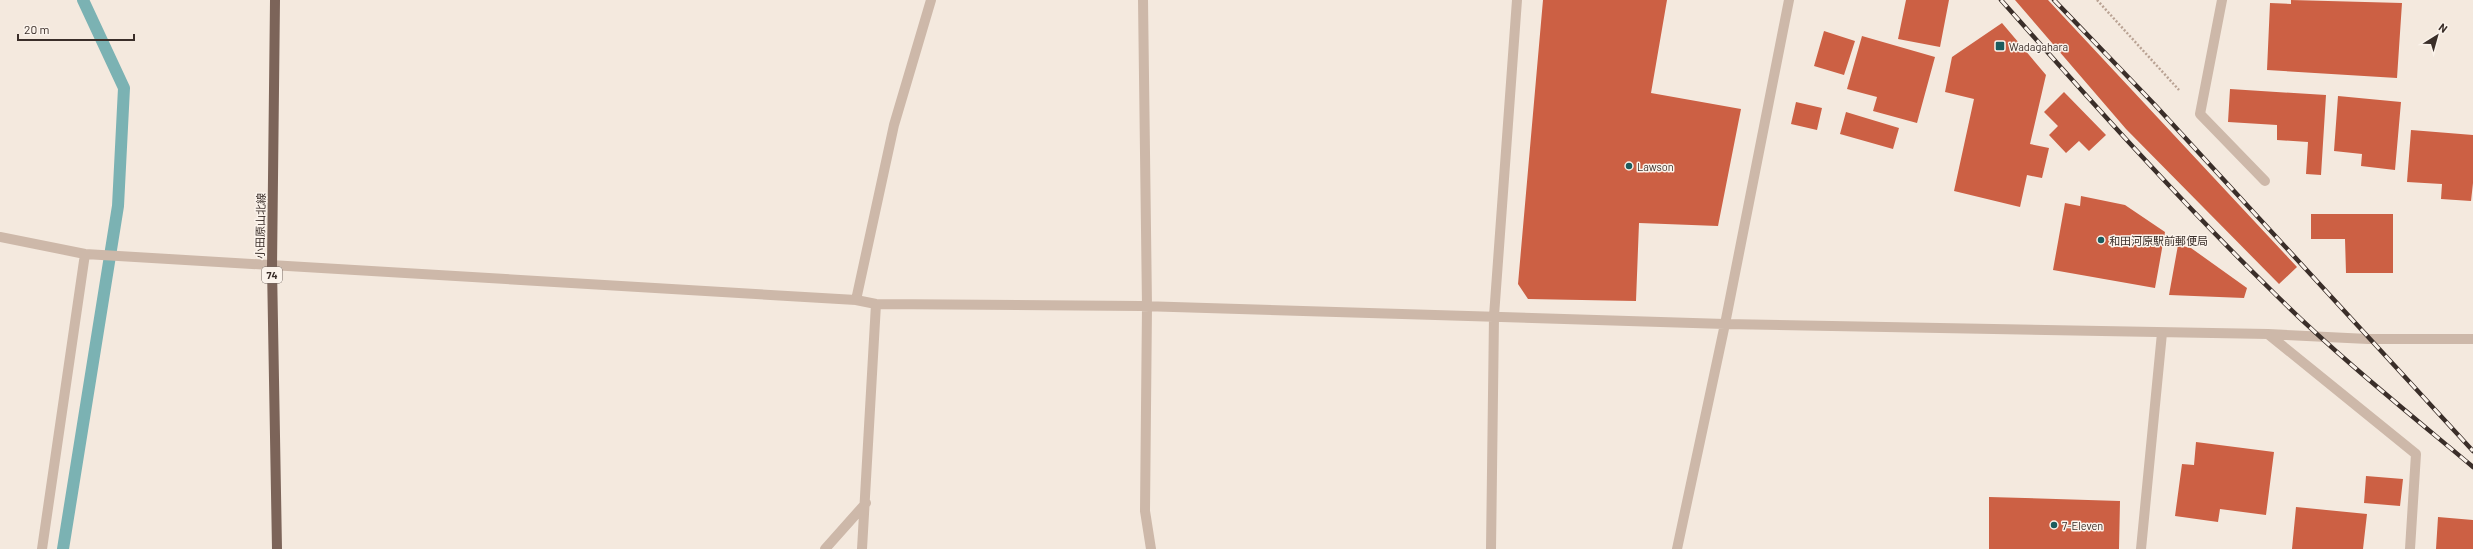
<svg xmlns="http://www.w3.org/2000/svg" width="2473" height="549" font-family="Barlow,'Noto Sans JP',sans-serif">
  <rect width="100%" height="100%" fill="#f4e9de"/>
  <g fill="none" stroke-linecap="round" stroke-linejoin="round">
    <path stroke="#7bb2b3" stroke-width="12" d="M63,549L118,206L124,88L83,0"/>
  </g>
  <path fill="#cc6044" d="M1543,0H1667L1651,93L1741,109L1718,226L1639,223L1636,301L1528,299L1518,284Z
    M1906,0H1949L1940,47L1898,39Z
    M2015,0H2048L2297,267L2279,284L2126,129Z
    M2291,0L2402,3L2397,78L2267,70L2270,3L2291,4Z
    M2002,23L2046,75L2030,144L2049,148L2042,178L2027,175L2020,207L1954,191L1974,99L1945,92L1952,57Z
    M1824,31L1855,41L1844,75L1814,66Z
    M1862,36L1935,57L1917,123L1873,111L1877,97L1847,89Z
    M2230,89L2326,95L2321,175L2306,174L2308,142L2277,140V125L2228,122Z
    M2064,92L2106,135L2089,151L2079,141L2066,153L2049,135L2058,126L2044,112Z
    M2338,96L2401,102L2395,170L2361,166L2362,154L2334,151Z
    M1796,102L1822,108L1817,130L1791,124Z
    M1846,112L1899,128L1893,149L1840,134Z
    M2411,130L2473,135V183L2471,201L2441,199L2442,184L2407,182Z
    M2081,196L2125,205L2165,232L2155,288L2053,270L2065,203L2080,206Z
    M2311,214H2393V273H2346L2345,239H2311Z
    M2178,245L2191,248L2247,288L2244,298L2169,295Z
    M2196,442L2274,452L2266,515L2220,509L2218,522L2175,516L2182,464L2194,465Z
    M2366,476L2403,479L2400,506L2364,503Z
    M1989,497L2120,501L2119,549H1989Z
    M2296,507L2367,514L2363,549H2292Z
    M2438,517L2473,520V549H2436Z"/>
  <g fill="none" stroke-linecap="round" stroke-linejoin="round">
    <path stroke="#b9a293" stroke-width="2.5" stroke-dasharray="2 2" stroke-linecap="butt" d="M2097,0L2179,90"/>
    <path stroke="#cdb8a9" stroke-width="10" d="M1143,0L1147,306L1145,511L1151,549
      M2222,0L2200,114L2265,181
      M0,237L85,254L856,300L876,304L1141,306L1725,324L2268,334L2368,339H2473
      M856,300L894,125L931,0
      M2268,334L2416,454L2410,549
      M42,549L85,254
      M825,549L866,503
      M862,549L876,304
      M1491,549L1494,316L1517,0
      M1677,549L1725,324L1789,0
      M2141,549L2162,333"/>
    <path stroke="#7c6459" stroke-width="10" d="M275,0L272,267L277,549"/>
    <g stroke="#3a2e29" stroke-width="4.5">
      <path id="rail" d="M2001,0C2089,99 2177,198 2272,291C2335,354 2405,410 2473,467
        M2054,0L2155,105L2473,451"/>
    </g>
    <use href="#rail" stroke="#fbf3eb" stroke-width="3" stroke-dasharray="9" stroke-linecap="butt"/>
  </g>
  <g fill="#1c5c5e" stroke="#fbf3eb" stroke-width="1.5">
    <rect x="1995" y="41" width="10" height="10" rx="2"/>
    <circle cx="1629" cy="166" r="4"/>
    <circle cx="2101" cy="240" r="4"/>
    <circle cx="2054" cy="525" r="4"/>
  </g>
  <g text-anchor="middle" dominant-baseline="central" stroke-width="3" stroke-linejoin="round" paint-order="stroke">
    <rect fill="#fbf3eb" stroke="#746963" stroke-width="1" x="262" y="267" width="20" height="16" rx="3"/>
    <g font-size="10" font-weight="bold" fill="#3a2e29">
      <text x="272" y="275">74</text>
    </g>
    <g font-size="11" fill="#3a2e29" stroke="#fbf3eb" text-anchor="start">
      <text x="2009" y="46">Wadagahara</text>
      <text x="1637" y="166">Lawson</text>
      <text x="2109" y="240">和田河原駅前郵便局</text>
      <text x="2062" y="525">7-Eleven</text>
    </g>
    <g font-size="11" fill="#3a2e29" stroke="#fbf3eb">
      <text transform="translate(260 226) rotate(-89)">小田原山北線</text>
    </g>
  </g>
  <g transform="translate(2437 36) rotate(37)" stroke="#fbf3eb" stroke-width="3" paint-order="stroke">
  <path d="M0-3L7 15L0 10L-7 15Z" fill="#3a2e29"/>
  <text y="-6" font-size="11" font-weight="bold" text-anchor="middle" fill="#3a2e29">N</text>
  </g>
  <path d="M18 34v6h116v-6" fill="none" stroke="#3a2e29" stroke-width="2"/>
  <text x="24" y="34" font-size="12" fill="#3a2e29" stroke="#fbf3eb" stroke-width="3" paint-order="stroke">20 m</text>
</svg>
